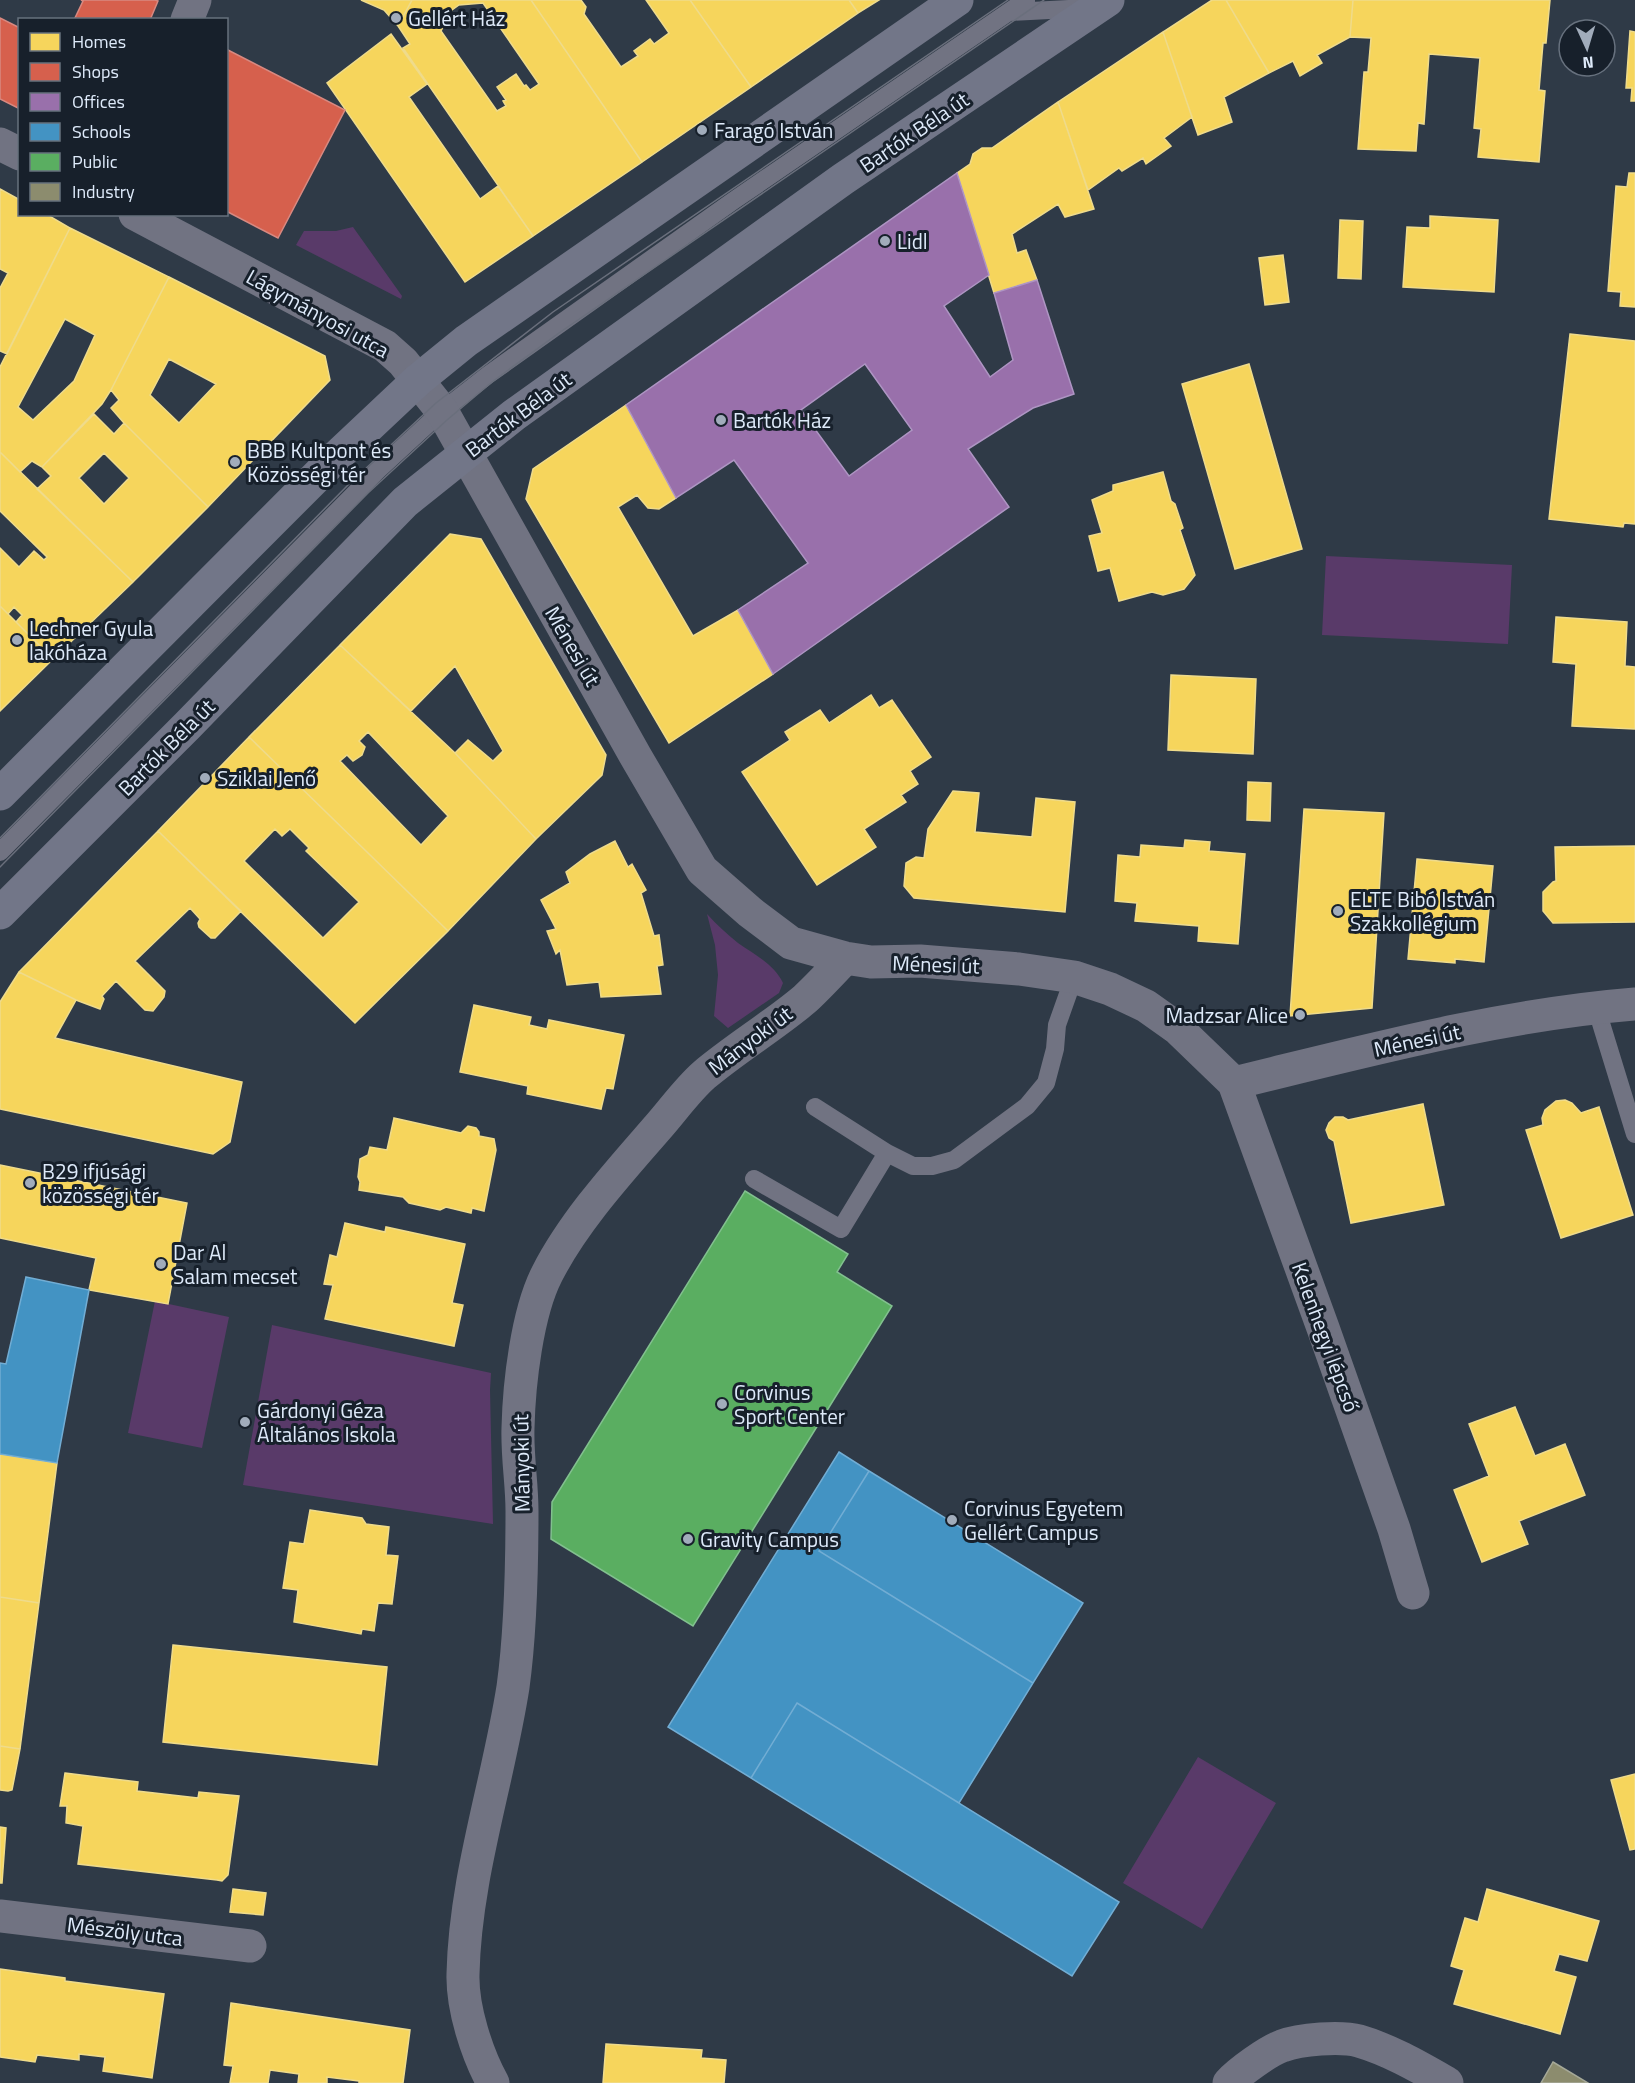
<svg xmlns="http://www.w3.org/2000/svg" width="1635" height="2083" font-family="'Titillium Web',sans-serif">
  <rect width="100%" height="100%" fill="#2f3a47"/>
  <path fill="#593a69" d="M353,227L402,296L401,299L296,245L304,231H336Z
    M1326,556L1512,565L1508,644L1322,635Z
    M707,914C717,925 727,934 738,943C755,955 774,964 783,983L779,993L728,1028L714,1016L718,975L715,945Z
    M155,1301L229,1317L202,1448L128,1433Z
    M272,1325L491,1373L490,1390L493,1524L243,1485Z
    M1198,1757L1276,1803L1202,1929L1123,1883Z"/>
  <path fill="#f6d55c" stroke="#efdb8b" stroke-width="1.5" fill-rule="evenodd" d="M361,0H412L398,26L384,10Z
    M412,0H531L642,162L533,236L403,48L410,44L398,26ZM483,3L539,84L530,90L526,85L524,86L516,74L497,87L506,100L503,101L506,106L497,111L441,31L452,10L459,5Z
    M531,0H581L586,7L584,14L621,67L638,56L634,51L650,39L654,44L669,33L646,0H690L751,87L642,162Z
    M690,0H849L858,13L751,87Z
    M849,0H879L858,13Z
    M1212,0H1226L1269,73L1224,97L1232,122L1198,135L1163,32Z
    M1226,0H1353L1350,37L1317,55L1322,63L1300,76L1293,61L1269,73Z
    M1353,0H1550L1546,43H1543L1539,90L1545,91L1539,162L1478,157L1481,129L1474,128L1480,58L1429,54L1424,124L1418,123L1416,151L1358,149L1364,72H1368L1371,38L1350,37Z
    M1630,31L1635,32V101H1631L1632,88H1626Z
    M1163,32L1192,117L1164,138L1171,146L1146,164L1143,158L1122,171L1119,168L1088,190L1058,102Z
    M391,34L427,84L409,97L480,199L498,186L533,236L465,282L327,83Z
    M1058,102L1094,209L1065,217L1058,204L1012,234L1017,253L1026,250L1037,280L994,293L957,173L970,164L973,154L982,148H992Z
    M1629,173H1635V307L1620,306L1621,292L1608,291L1616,186L1627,187Z
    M0,189L20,200V214H46L70,228L7,354L0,351V288L8,273L0,269Z
    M1430,216L1498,220L1494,292L1403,287L1407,227L1430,228Z
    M1340,220L1363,221L1361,279L1338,278Z
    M70,228L169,277L111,390L102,404L42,467L32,461L20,472L0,452V367ZM65,319L95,335L74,381L33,420L18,407Z
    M1283,255L1289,302L1265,305L1259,258Z
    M169,277L325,356L330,380L208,507L124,423L111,408L119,400L111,390ZM169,359L216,384L179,423L150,395Z
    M1570,334L1635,341V524L1624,523L1623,527L1549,519Z
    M1249,364L1302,549L1235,569L1182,384Z
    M626,405L676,498L659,509L648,508L637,495L618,507L693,636L738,610L773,674L669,743L526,499L533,469Z
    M94,414L114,434L124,423L208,507L133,582L37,489L51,476L42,467ZM104,453L129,478L104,504L79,478Z
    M0,452L133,582L53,659L16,622L22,615L14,607L8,614L0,606V548L19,567L34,551L44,560L47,557L0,511Z
    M1163,472L1171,501L1175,504L1183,528L1180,530L1195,575L1184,589L1163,595L1152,592L1119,601L1110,568L1098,571L1089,536L1102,533L1092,500L1113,491V485Z
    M450,534L481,539L606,755L602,775L536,839L455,753L468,740L493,761L503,751L455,666L411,711L340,645Z
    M0,606L53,659L0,711Z
    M1556,617L1627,622L1625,666L1635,667V729L1572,726L1576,664L1553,662Z
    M340,645L455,753L536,839L448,931L249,737ZM368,732L448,816L421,845L340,761L347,755L353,761L362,755L365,747L359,741Z
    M1171,675L1256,679L1253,754L1168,750Z
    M871,695L879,708L892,700L931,757L910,771L918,784L901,795L906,802L864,829L876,847L817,885L742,772L790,740L785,732L820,710L829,723Z
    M249,737L448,931L355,1023L158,831ZM275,829L282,836L290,829L309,848L306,851L359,902L323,938L244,861Z
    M1248,782L1271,783L1270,821L1247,820Z
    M953,791L979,793L975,832L1032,837L1036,798L1075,802L1065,912L914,898L904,886L906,863L916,857L924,858L928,829Z
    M1304,809L1384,813L1372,1008L1290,1016Z
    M158,831L241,911L215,938H211L199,927L198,923L200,919L190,908L135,961L165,991L164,997L153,1011L145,1010L116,981L102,996L104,999L100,1009L76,1000L19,972Z
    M1185,840L1210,842L1209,851L1245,854L1238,944L1198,941L1199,926L1135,921L1137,903L1115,901L1118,855L1140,857L1141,845L1184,848Z
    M615,841L628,867L632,864L646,890L641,893L654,936L659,935L663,965L657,966L661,994L601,997L599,982L567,985L560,950L556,954L547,931L556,929L541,900L570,883L566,872L590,854Z
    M1635,846V922L1553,923L1543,911V892L1553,882L1556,881L1555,847Z
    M1417,859L1493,866L1484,962L1455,959V963L1408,959Z
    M19,972L76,1000L55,1038L242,1082L230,1142L213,1154L0,1109V1002Z
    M474,1005L531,1017L529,1025L547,1029L549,1020L624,1035L613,1089L606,1088L601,1109L527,1094L528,1086L460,1072Z
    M1565,1100L1572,1103L1581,1113L1599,1107L1633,1215L1561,1238L1526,1130L1543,1125L1542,1118L1545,1110L1556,1101Z
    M1423,1104L1444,1205L1351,1223L1334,1141L1329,1138L1326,1130L1329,1123L1335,1117H1343L1348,1120Z
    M394,1118L461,1133L468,1126L476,1128L479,1132V1136L494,1139L496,1150L484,1211L472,1208L471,1213L446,1207L440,1210L409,1203L403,1197L359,1190L360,1182L358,1177L360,1159L368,1155L370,1147L387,1150Z
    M0,1165L187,1203L168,1304L89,1290L96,1258L0,1238Z
    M345,1223L385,1232L386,1227L465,1244L452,1303L463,1305L454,1346L325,1319L333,1285L324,1284L330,1255L337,1257Z
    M1515,1407L1535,1456L1565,1444L1585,1495L1519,1521L1528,1544L1482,1562L1454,1490L1489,1476L1469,1424Z
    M0,1454L57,1463L39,1603L0,1597Z
    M310,1510L362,1518L366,1524L389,1527L386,1555L398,1556L392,1604L378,1603L374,1631L362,1629L361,1634L294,1622L298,1590L283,1588L290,1542L304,1544Z
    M0,1597L39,1603L20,1749L0,1746Z
    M173,1645L387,1667L377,1765L163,1742Z
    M0,1746L20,1749L12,1790L8,1791L0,1790Z
    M65,1773L138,1782L137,1791L198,1798L199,1792L239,1796L228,1875L222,1881L217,1880L78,1864L83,1826L66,1823L67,1806H60Z
    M1635,1774V1849L1630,1850L1611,1780Z
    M0,1827L6,1828L2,1883H0Z
    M233,1889L266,1893L263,1915L230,1912Z
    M1487,1889L1599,1921L1587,1961L1559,1954L1554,1971L1576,1977L1560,2034L1454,2004L1464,1970L1451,1966L1465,1918L1478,1922Z
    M0,1969L65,1978V1981L164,1994L152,2078L103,2071L105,2057L79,2054V2060L37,2055L35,2062L0,2057Z
    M231,2003L410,2030L403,2083H359V2081L327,2077V2083H298L299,2074L270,2070L268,2083H230L233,2066L224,2065Z
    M606,2044L702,2050L701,2058L726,2060L724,2083H603Z"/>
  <path fill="#d6604d" stroke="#d88981" stroke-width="1.5" d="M81,0H155L158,1L150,20H74L83,1Z
    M0,18L20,28V109L0,99Z
    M226,49L345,110L278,238L226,211Z"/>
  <path fill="#9970ab" stroke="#ae95c3" stroke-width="1.5" fill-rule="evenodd" d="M957,173L989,275L944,306L990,377L1013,360L994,293L1037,280L1074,394L1033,408L968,449L1009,507L773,674L738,610L808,563L734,460L676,498L626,405ZM865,364L912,430L849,476L801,410Z"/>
  <path fill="#4393c3" stroke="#72add4" stroke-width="1.5" d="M26,1277L89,1290L57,1463L0,1454V1363L6,1364Z
    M839,1452L869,1471L819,1551L1033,1683L959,1803L797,1703L751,1778L668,1727Z
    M869,1471L1083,1603L1033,1683L819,1551Z
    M797,1703L1119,1902L1072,1976L751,1778Z"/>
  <path fill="#5aae61" stroke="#82c08f" stroke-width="1.5" d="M745,1191L848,1254L837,1272L892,1306L693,1626L551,1539L552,1502Z"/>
  <path fill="#8c8c6e" stroke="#a5a898" stroke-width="1.5" d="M1553,2062L1588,2083H1541Z"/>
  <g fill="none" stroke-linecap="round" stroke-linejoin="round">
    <path stroke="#717382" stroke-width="18" d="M1010,12L1088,8
      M0,852L377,471L442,411L488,375L733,201L1026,0
      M1596,1007L1635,1134
      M815,1107L887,1153L913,1166H932L954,1160L1027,1106L1046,1083L1055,1049L1057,1025L1074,977
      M754,1179L841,1229L887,1153"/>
    <path stroke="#717382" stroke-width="33" d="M187,20L195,0
      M0,144L20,154
      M135,214L385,346L403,362L442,411L636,757L702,870L750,912L791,943L845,958L871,962L920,961L1019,969L1074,977L1110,989L1146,1006L1177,1028L1234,1083L1323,1328L1394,1529L1413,1593
      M1234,1083C1366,1051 1499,1015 1635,1004
      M0,1916L250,1946
      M493,2083C477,2054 462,2008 463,1974C465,1877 498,1783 513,1687C521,1629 522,1569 522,1511C522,1483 517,1456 518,1428C519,1384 527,1313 547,1274C574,1221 619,1172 658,1127C673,1110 687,1090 704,1075C736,1048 773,1026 805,999C819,986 832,972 845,958
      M1229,2083C1239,2072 1268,2051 1282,2046C1300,2039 1341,2036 1359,2041C1390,2050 1419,2067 1447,2083"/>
    <path stroke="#727688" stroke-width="33" d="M0,794L333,460L418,380L466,341L957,0
      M0,913L187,726L405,502L514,415L843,179L1108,0"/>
    <path stroke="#6a6f7c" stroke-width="1.5" d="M0,838L348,485L436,403L553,312L1008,0
      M0,867L368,493L447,420L492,382L559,333L1044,0"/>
  </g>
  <g fill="#a1acbb" stroke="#17202b" stroke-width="2">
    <circle cx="396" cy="18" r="6"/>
    <circle cx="702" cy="130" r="6"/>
    <circle cx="885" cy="241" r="6"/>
    <circle cx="721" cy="420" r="6"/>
    <circle cx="235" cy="462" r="6"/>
    <circle cx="17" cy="640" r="6"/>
    <circle cx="205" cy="778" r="6"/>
    <circle cx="1338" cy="911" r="6"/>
    <circle cx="1300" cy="1015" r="6"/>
    <circle cx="30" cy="1183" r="6"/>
    <circle cx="161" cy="1264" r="6"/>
    <circle cx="722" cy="1404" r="6"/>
    <circle cx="245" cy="1422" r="6"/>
    <circle cx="952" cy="1520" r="6"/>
    <circle cx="688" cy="1539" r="6"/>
  </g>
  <g text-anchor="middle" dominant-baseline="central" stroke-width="6" stroke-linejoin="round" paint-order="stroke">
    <g font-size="21" fill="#deeafa" stroke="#17202b" text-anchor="start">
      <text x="408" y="18">Gellért Ház</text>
      <text x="714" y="130">Faragó István</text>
      <text x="897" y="241">Lidl</text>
      <text x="733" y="420">Bartók Ház</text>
      <text x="247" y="450">BBB Kultpont és<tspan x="247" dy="24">Közösségi tér</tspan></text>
      <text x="29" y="628">Lechner Gyula<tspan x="29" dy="24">lakóháza</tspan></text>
      <text x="217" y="778">Sziklai Jenő</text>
      <text x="1350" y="899">ELTE Bibó István<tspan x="1350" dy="24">Szakkollégium</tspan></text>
      <text x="1288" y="1015" text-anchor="end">Madzsar Alice</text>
      <text x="42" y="1171">B29 ifjúsági<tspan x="42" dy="24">közösségi tér</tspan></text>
      <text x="173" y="1252">Dar Al<tspan x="173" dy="24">Salam mecset</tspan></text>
      <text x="734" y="1392">Corvinus<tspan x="734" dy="24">Sport Center</tspan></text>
      <text x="257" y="1410">Gárdonyi Géza<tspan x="257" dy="24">Általános Iskola</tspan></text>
      <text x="964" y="1508">Corvinus Egyetem<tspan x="964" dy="24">Gellért Campus</tspan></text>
      <text x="700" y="1539">Gravity Campus</text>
    </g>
    <g font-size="21" fill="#deeafa" stroke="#17202b">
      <text transform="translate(914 132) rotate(-34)">Bartók Béla út</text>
      <text transform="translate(318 313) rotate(29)">Lágymányosi utca</text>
      <text transform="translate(518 414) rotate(-37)">Bartók Béla út</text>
      <text transform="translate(573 646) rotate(60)">Ménesi út</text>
      <text transform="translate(166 747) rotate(-45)">Bartók Béla út</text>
      <text transform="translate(936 964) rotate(2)">Ménesi út</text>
      <text transform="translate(750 1040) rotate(-37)">Mányoki út</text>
      <text transform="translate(1417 1040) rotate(-12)">Ménesi út</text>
      <text transform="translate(1326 1337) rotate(70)">Kelenhegyi lépcső</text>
      <text transform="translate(521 1463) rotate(-91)">Mányoki út</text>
      <text transform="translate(125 1931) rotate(7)">Mészöly utca</text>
    </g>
  </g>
  <rect x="18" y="18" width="210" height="198" fill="#17202b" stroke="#67717e" stroke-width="1.5"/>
  <rect x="30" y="33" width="30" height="18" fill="#f6d55c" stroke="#67717e" stroke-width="1.5"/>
  <text x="72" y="48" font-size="18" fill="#deeafa">Homes</text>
  <rect x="30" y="63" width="30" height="18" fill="#d6604d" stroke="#67717e" stroke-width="1.5"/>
  <text x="72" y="78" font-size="18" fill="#deeafa">Shops</text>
  <rect x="30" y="93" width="30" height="18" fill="#9970ab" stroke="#67717e" stroke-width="1.5"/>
  <text x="72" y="108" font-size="18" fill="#deeafa">Offices</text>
  <rect x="30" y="123" width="30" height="18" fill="#4393c3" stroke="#67717e" stroke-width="1.5"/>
  <text x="72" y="138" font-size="18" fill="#deeafa">Schools</text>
  <rect x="30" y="153" width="30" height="18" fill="#5aae61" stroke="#67717e" stroke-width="1.5"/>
  <text x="72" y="168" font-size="18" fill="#deeafa">Public</text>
  <rect x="30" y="183" width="30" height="18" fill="#8c8c6e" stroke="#67717e" stroke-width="1.5"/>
  <text x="72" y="198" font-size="18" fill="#deeafa">Industry</text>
  <g transform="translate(1587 48) rotate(176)"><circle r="28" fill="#17202b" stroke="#67717e" stroke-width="1.5"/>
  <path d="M0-4.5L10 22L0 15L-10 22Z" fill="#a1acbb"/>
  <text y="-9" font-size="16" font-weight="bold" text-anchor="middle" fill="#deeafa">N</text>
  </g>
</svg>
